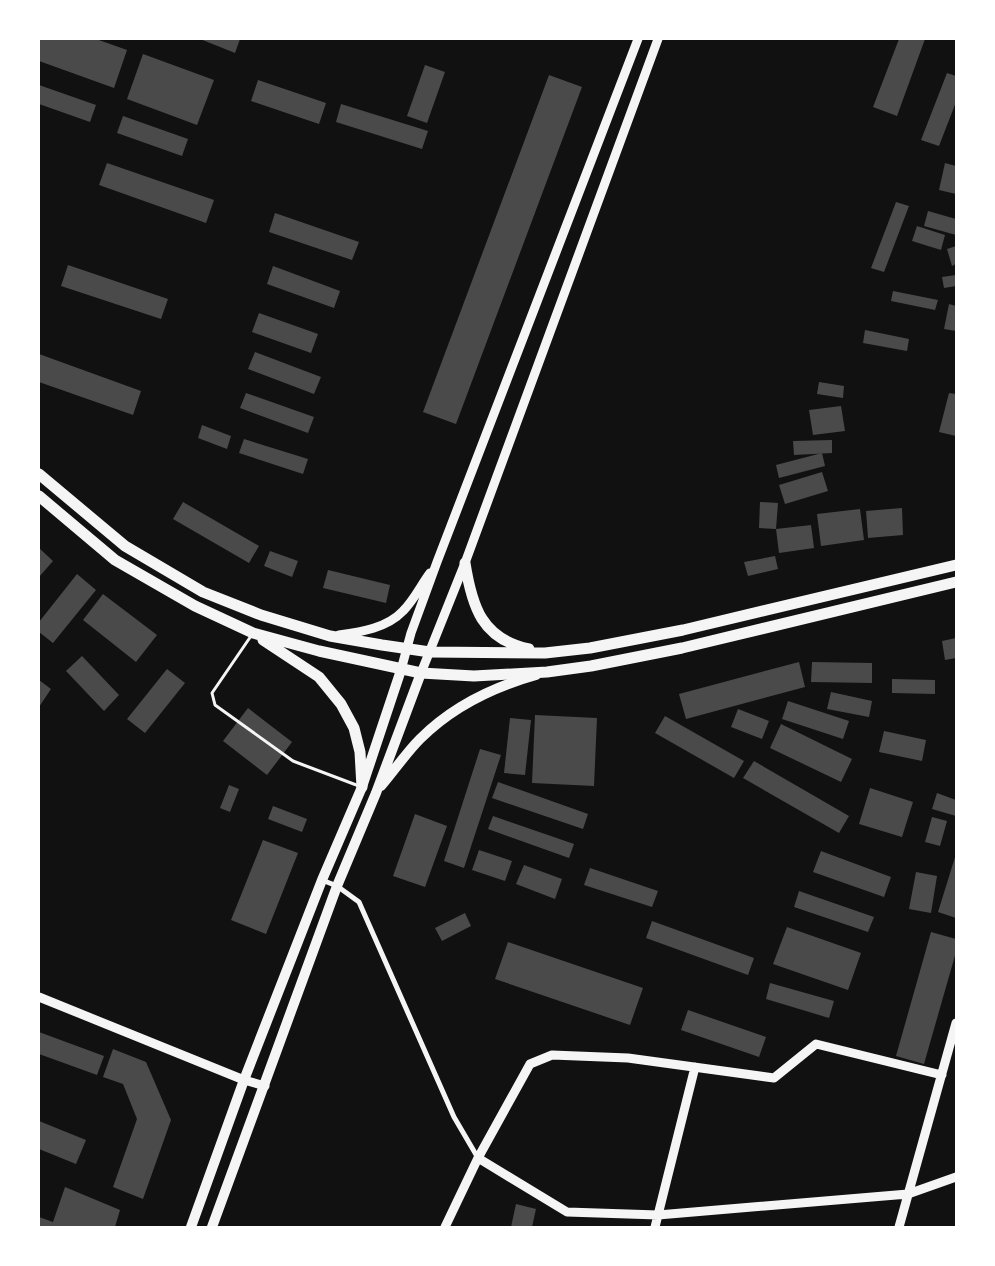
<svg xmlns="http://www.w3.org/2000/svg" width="995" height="1266" font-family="'Sofia Sans Condensed',sans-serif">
  <rect width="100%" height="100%" fill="#111"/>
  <path fill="#4a4a4a" d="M39,39H96L127,50L114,88L39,61Z
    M200,39H240L235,53Z
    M899,39H925L897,116L873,107Z
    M143,54L214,80L197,125L127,99Z
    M425,65L445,72L427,123L407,116Z
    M947,73L956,76V102L939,146L921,140Z
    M549,75L582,87L456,424L423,412Z
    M258,80L326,103L319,124L251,101Z
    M39,85L96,105L90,122L39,104Z
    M341,104L428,131L422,149L336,122Z
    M123,116L188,139L182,156L117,133Z
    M107,163L214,200L206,223L99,185Z
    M945,163L956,166V194L939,190Z
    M896,202L909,206L884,272L871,268Z
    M928,211L956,219V235L924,226Z
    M275,213L359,242L352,260L269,232Z
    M917,226L945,235L941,250L912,241Z
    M956,246V264L952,266L947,249Z
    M68,265L168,299L161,319L61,286Z
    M273,266L340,291L334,308L267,284Z
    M956,275V286L944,288L942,277Z
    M893,291L938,300L935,310L891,301Z
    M949,304L956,306V331L944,329Z
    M259,313L318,334L311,353L252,332Z
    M865,330L909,339L907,351L863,343Z
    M255,352L321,377L314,394L248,369Z
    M39,354L141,391L133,415L39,382Z
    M819,382L844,386L843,398L817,394Z
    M246,393L314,417L308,433L240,408Z
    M949,393L956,394V436L939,432Z
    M841,406L845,431L813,435L809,410Z
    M202,425L231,436L227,449L198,438Z
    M244,439L308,459L303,474L239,453Z
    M832,440V453L794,455L793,441Z
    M822,453L825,466L779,478L776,465Z
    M822,472L828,491L785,504L779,485Z
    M183,502L259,546L249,563L173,519Z
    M760,502L778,503L776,529L759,528Z
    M902,508L903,535L868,538L866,511Z
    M860,509L864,540L821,546L817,514Z
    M811,525L814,548L779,553L776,529Z
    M39,548L53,561L39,577Z
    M270,551L298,561L292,577L264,566Z
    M775,556L778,569L748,576L744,562Z
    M328,570L390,585L386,603L323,588Z
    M77,574L96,590L53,643L39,632V622Z
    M103,594L157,635L136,662L83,620Z
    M956,638V658L945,660L942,641Z
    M82,656L119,695L104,711L66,671Z
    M799,662L805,687L686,719L679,694Z
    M812,662L872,663V683L811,682Z
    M167,669L185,683L145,733L127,719Z
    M892,679L935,680V694L892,693Z
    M39,680L51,689L39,707Z
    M831,692L872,701L869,717L827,709Z
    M788,701L849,721L843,739L782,719Z
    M248,708L292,742L267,775L223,741Z
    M738,709L769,721L762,739L731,727Z
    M535,715L597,718L594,786L532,783Z
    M665,716L744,761L734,778L655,733Z
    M510,718L531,720L525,775L504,773Z
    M781,724L852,759L841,782L770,748Z
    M884,731L926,740L922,761L879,752Z
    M480,749L501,755L464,868L444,861Z
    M754,761L849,816L839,833L743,778Z
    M498,782L588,814L583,829L492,798Z
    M229,785L239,789L230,812L220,808Z
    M870,788L913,802L902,837L859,824Z
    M937,793L956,800V816L932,809Z
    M273,806L307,819L302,832L268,819Z
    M415,814L447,826L425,887L393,876Z
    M493,816L574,844L569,858L488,829Z
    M932,817L947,821L940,846L925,842Z
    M263,840L298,853L266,934L231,920Z
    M479,850L512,861L505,881L472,870Z
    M821,851L891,877L884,897L813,872Z
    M956,854V918L938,912Z
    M524,865L562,879L555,899L516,884Z
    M590,868L658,891L652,907L584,885Z
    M916,872L937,876L931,913L909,909Z
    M799,891L874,917L868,932L794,907Z
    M465,913L471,926L442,941L435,928Z
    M652,921L754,958L748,975L646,938Z
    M787,927L861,953L848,990L773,964Z
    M931,932L956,939V952L924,1064L896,1056Z
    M508,942L643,988L630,1025L495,979Z
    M770,983L834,1001L829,1018L766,999Z
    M688,1010L766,1037L759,1057L681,1030Z
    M39,1032L104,1056L97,1075L39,1054Z
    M113,1049L146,1062L171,1120L143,1199L113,1187L137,1119L123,1084L103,1077Z
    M39,1121L86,1140L76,1164L39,1149Z
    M65,1187L120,1210L115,1227H39V1217L53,1222Z
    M516,1204L536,1209L532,1227H511Z"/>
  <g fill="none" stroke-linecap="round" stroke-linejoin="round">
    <path stroke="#f5f5f5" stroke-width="3" d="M251,636L212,693L215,705L293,761L359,786"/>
    <path stroke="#f5f5f5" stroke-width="5" d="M322,880L337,886L359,902L454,1117L478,1158"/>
    <path stroke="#f5f5f5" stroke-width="9" d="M339,635C361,632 387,628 403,611C414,600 421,585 430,573
      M401,670L411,633L437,562L638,39
      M421,673L465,563L658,39
      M39,997L244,1080L265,1086
      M478,1158L567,1212L658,1215L908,1194L956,1177
      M445,1227L478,1158L530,1064L552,1055L628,1058L774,1078L816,1044L942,1075
      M655,1227L695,1067
      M899,1227L956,1023"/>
    <path stroke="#f5f5f5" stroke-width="10" d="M381,786C394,771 406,753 420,739C452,707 493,687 536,675
      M191,1227L244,1080L322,880L362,787L401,670
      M212,1227L337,886L376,793L421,673"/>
    <path stroke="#f5f5f5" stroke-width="11" d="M39,474L125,546L203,592L261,615L330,636L382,645L430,652L545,653L590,648L683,630L956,565
      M39,496L115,560L195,606L253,633L319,651L421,673L474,676L547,672L591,666L682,648L956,582
      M465,563C472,607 482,639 529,649
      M263,640L319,677L341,704L354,728L360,752L362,787"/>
  </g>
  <rect width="995" height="1266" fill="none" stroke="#ffffff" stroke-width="80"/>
</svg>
